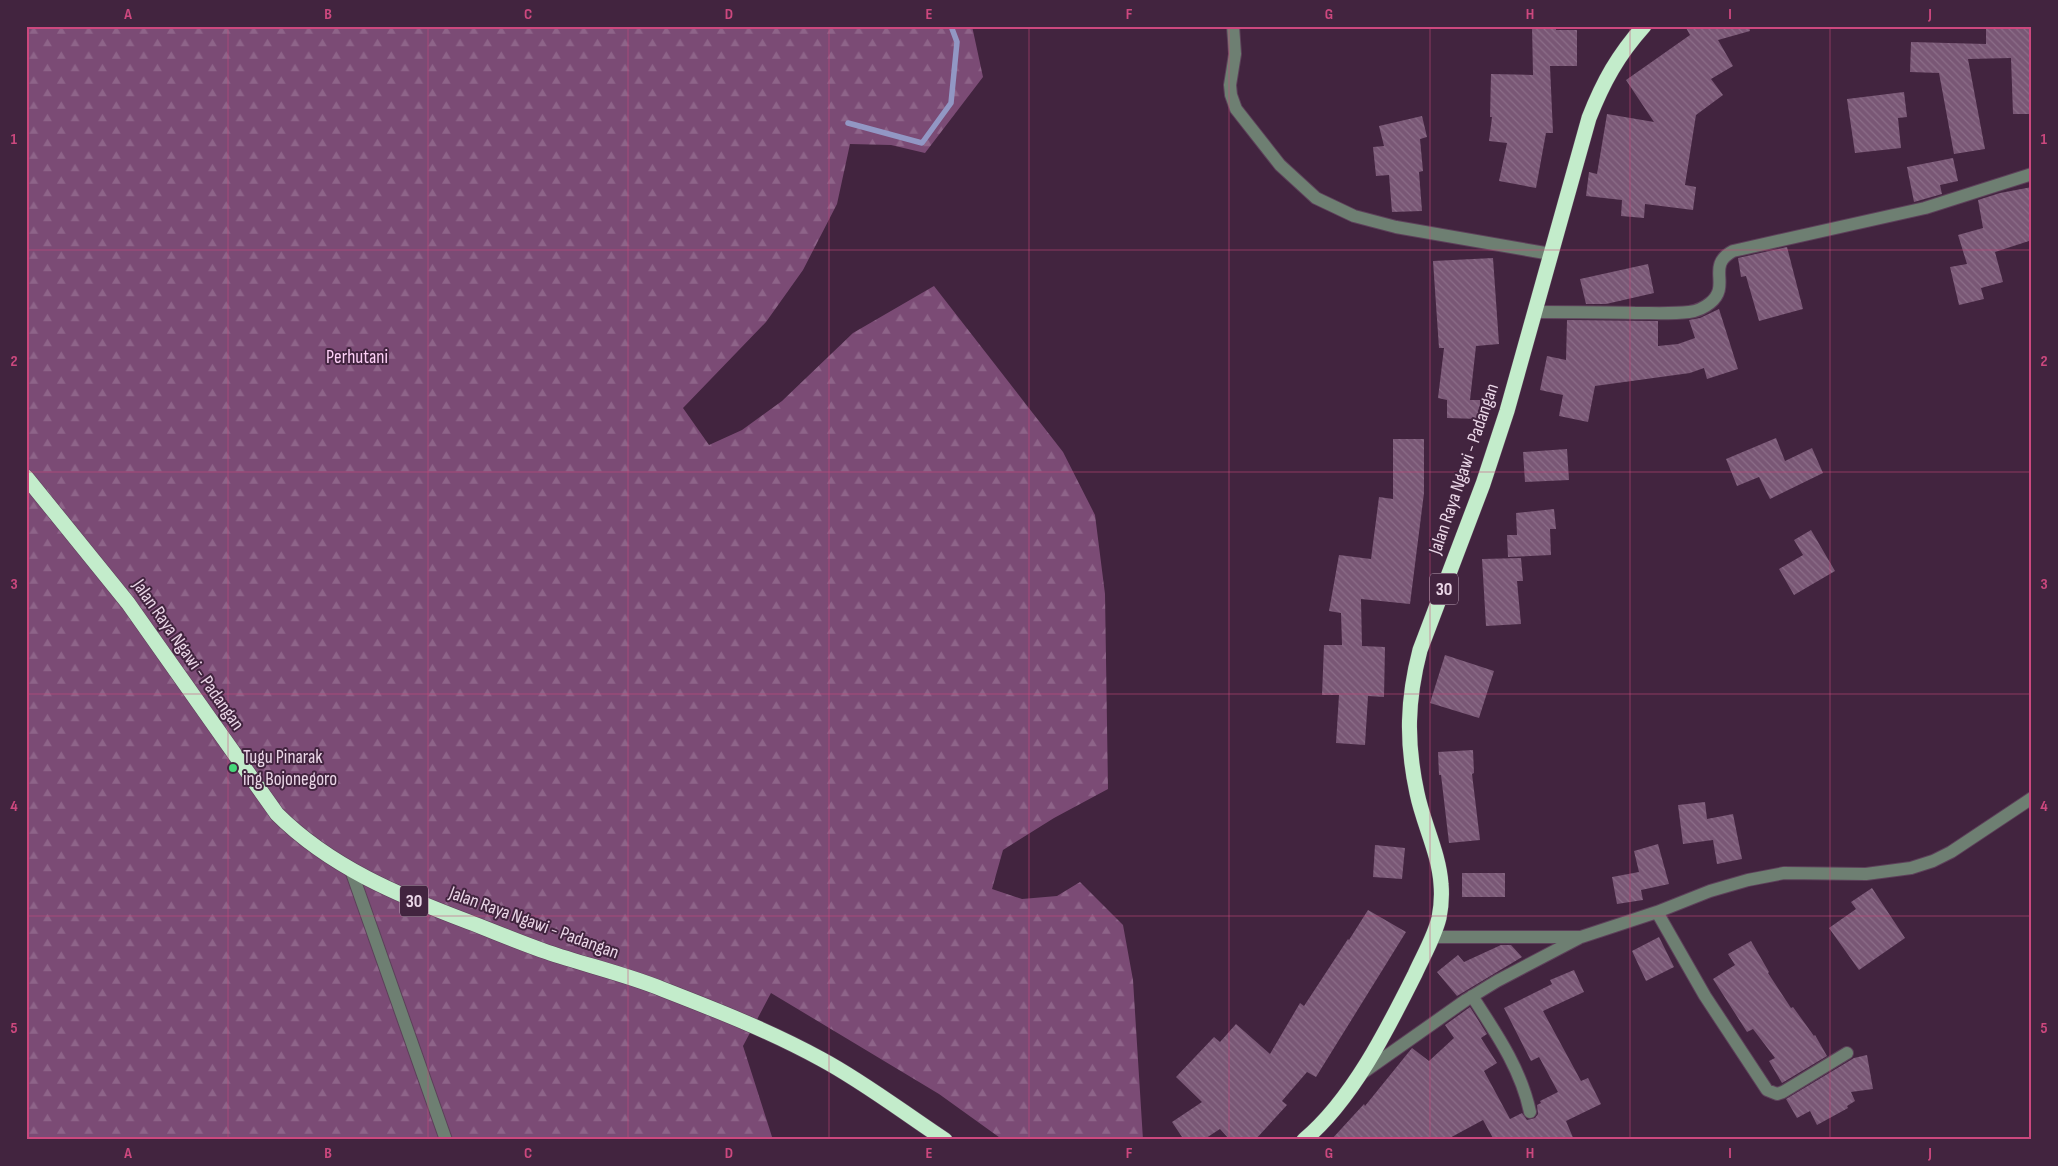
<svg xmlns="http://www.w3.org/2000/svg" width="2058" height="1166" font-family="'Sofia Sans Condensed',sans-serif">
  <defs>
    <pattern id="forest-firs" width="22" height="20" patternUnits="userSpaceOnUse" patternTransform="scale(1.25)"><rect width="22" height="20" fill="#7b4b75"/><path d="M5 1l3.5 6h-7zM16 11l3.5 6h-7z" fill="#8e6489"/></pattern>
    <pattern id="building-back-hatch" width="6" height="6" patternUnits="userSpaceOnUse" patternTransform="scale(1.25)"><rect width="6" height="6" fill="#795775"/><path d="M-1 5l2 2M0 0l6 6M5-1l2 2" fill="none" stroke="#8c6e89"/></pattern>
  </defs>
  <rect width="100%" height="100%" fill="#42243f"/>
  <path fill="url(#forest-firs)" d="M26,26H972L983,77L925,153L891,145L850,144L837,204L803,270L766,322L683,408L709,445L742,430L782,401L853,333L934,286L1063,452L1095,515L1105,594L1108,789L1054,818L1003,850L992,889L1022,899L1057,896L1080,882L1123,925L1133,980L1143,1140H1003L939,1094L771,993L743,1046L773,1140H26Z"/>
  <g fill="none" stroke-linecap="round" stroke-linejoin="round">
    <path stroke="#9297c4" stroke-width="5.5" d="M848,123L922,143L951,103L957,42L951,26"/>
  </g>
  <path fill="url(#building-back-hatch)" d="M1532,26H1556V30H1577V66H1550L1553,133H1546L1536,188L1499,181L1507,143L1489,141L1492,117H1490L1491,74L1533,75Z
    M1685,26H1749L1750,31L1718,40L1733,66L1711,79L1723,95L1696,115L1685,185L1696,187L1693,210L1645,204L1644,218L1621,216L1622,200L1586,196L1589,172L1597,174L1607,114L1654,122L1626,80L1690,35Z
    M1986,26H2032V114H2013L2011,58L1968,59L1985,149L1954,154L1939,73L1910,72L1911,42L1986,44Z
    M1904,92L1907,117L1898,118L1901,148L1855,153L1847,99Z
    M1422,116L1427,137L1420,139L1423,171L1419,172L1422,211L1392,212L1389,175L1376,176L1373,147L1384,146L1379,126Z
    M1953,158L1958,181L1940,185L1942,194L1914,202L1907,167Z
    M2032,187V240L1995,252L2003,282L1981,288L1984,299L1959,305L1950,267L1967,264L1958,235L1983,228L1978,200L2000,193Z
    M1787,247L1803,309L1759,321L1746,276L1741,277L1738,258Z
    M1493,258L1499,344L1476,346L1470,400H1480V419L1447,418V400L1438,398L1444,348H1439L1433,261Z
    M1648,264L1654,293L1606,304H1586L1580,279Z
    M1719,309L1738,369L1707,379L1704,368L1690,373L1595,386L1588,422L1559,416L1563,395L1540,390L1547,356L1566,360L1567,320L1658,321V346L1678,344L1695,338L1689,320L1700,318Z
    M1776,438L1785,461L1812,448L1823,473L1770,499L1759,477L1737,486L1726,459Z
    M1393,439H1424V493L1410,604L1361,599L1362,646L1385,647L1384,697L1368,696L1365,745L1336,743L1339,695H1322L1324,645H1342L1341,613L1329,611L1339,555L1371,559L1379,497L1393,499Z
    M1567,449L1569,480L1525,482L1523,452Z
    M1554,509L1556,529H1550L1551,555L1508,557L1507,535H1517L1516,513Z
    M1811,530L1835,571L1794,595L1779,569L1803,555L1794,540Z
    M1521,558L1523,581H1517L1521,624L1486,626L1482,559Z
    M1445,655L1494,671L1479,718L1430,703Z
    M1473,750L1474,773L1472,774L1480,840L1449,843L1441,775H1439L1438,752Z
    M1705,802L1707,819L1733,814L1742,859L1717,864L1713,840L1683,844L1678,805Z
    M1658,844L1669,884L1641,890L1643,900L1617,904L1612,877L1639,872L1634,851Z
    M1375,845L1405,848L1402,879L1373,877Z
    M1462,873H1505V897H1462Z
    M1872,888L1905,938L1859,970L1829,928L1856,909L1851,902Z
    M1368,910L1406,932L1316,1077L1307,1072L1282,1101L1287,1105L1255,1140H1230L1220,1129L1203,1140H1184L1172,1122L1202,1102L1176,1077L1214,1037L1220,1042L1236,1024L1270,1054L1300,1003L1304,1006L1348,939L1349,940Z
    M1659,937L1674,967L1646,981L1632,951Z
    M1751,941L1769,972L1768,973L1791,1008L1793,1007L1814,1036L1815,1035L1827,1056L1782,1083L1769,1061L1775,1058L1753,1029L1747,1032L1713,979L1735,965L1728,954Z
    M1501,945H1511L1522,957L1457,996L1437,972L1458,955L1464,962Z
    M1574,970L1584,992L1543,1011L1581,1081L1588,1078L1601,1104L1566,1121L1574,1140H1494L1483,1120L1446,1140H1331L1364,1104L1365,1106L1412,1048L1429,1061L1454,1038L1445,1025L1470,1007L1487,1034L1481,1038L1497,1063L1484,1071L1510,1119L1522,1113L1527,1120L1535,1118L1538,1114L1537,1105L1541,1103L1540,1101L1558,1092L1539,1057L1531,1061L1504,1008L1552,984L1550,980Z
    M1867,1055L1873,1089L1851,1092L1855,1101L1847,1106L1848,1108L1817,1125L1810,1111L1797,1118L1786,1099L1854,1058Z"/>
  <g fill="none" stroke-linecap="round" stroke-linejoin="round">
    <g stroke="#5d415a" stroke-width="14">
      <path id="minor" d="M1233,26L1235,54L1230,85L1231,95L1236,109L1280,165L1316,198L1354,216L1396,227L1551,254
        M1535,312C1568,312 1602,312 1635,313C1653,313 1672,314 1689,312C1697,311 1704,308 1710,303C1732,285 1705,266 1733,251L1925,208L2032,174
        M351,870L446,1140
        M1657,912L1705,996L1767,1090L1777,1094L1783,1092L1847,1053
        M1432,937H1581L1657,912L1710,891L1748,880L1784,873L1866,874L1911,868L1933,861L1951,852L2032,798
        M1472,996C1496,1033 1521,1069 1530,1112
        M1361,1074L1466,1000L1497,981L1579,938"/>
    </g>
    <g stroke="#5d415a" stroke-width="16">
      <path id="highway" d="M26,477L128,603L277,814C330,867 400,896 469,922C495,932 521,943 547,952C585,965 625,974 662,989C716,1010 770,1031 821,1059C864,1082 904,1113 945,1140
        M1304,1140C1352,1100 1387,1030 1415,974C1423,956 1434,938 1439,918C1441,908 1442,895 1441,884C1439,853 1423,823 1417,793C1406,742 1407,700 1420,650L1483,484L1507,411L1589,118C1603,82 1618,55 1644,26"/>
    </g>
    <use href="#minor" stroke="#6e7f72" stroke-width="12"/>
    <use href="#highway" stroke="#c3eccb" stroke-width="15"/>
  </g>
  <path fill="none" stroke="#cc487e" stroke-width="1" stroke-opacity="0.55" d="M228,26V1140M428,26V1140M628,26V1140M829,26V1140M1029,26V1140M1229,26V1140M1430,26V1140M1630,26V1140M1830,26V1140M26,250H2032M26,472H2032M26,694H2032M26,916H2032"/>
  <circle fill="#46d779" stroke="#42243f" stroke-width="2" cx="233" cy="768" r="5"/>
  <g text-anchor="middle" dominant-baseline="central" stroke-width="4" stroke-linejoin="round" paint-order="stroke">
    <g fill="#42243f" stroke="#b8a1b5" stroke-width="1">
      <rect x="1430" y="573.5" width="28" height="31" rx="4"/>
      <rect x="400" y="885.5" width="28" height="31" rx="4"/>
    </g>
    <g font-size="18" font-weight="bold" fill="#ebd7e8">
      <text x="1444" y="589">30</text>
      <text x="414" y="901">30</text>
    </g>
    <g font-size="19" fill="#fed1f8" stroke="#42243f">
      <text x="357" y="357">Perhutani</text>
    </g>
    <g font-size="19" fill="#ebd7e8" stroke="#42243f">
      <text transform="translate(1464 469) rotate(-71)">Jalan Raya Ngawi - Padangan</text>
      <text transform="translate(188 655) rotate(55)">Jalan Raya Ngawi - Padangan</text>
      <text transform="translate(534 923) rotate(20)">Jalan Raya Ngawi - Padangan</text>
    </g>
    <g font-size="19" fill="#ebd7e8" stroke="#42243f" text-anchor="start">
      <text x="243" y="757">Tugu Pinarak<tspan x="243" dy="22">ing Bojonegoro</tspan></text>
    </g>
  </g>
  <rect width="2058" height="1166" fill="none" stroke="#42243f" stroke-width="55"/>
  <rect x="28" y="28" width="2002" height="1110" fill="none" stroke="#cc487e" stroke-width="2"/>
  <g font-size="16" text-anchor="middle" font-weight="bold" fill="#cc487e">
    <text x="128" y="19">A</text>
    <text x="328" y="19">B</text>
    <text x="528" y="19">C</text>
    <text x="729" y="19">D</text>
    <text x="929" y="19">E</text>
    <text x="1129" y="19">F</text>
    <text x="1329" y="19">G</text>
    <text x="1530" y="19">H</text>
    <text x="1730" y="19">I</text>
    <text x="1930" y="19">J</text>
    <text x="14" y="144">1</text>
    <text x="2044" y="144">1</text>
    <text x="14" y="366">2</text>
    <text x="2044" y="366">2</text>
    <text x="14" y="589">3</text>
    <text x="2044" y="589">3</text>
    <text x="14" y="811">4</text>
    <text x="2044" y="811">4</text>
    <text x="14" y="1033">5</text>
    <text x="2044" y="1033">5</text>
    <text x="128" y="1158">A</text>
    <text x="328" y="1158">B</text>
    <text x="528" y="1158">C</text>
    <text x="729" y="1158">D</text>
    <text x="929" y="1158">E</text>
    <text x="1129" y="1158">F</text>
    <text x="1329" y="1158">G</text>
    <text x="1530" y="1158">H</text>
    <text x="1730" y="1158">I</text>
    <text x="1930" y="1158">J</text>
  </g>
</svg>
